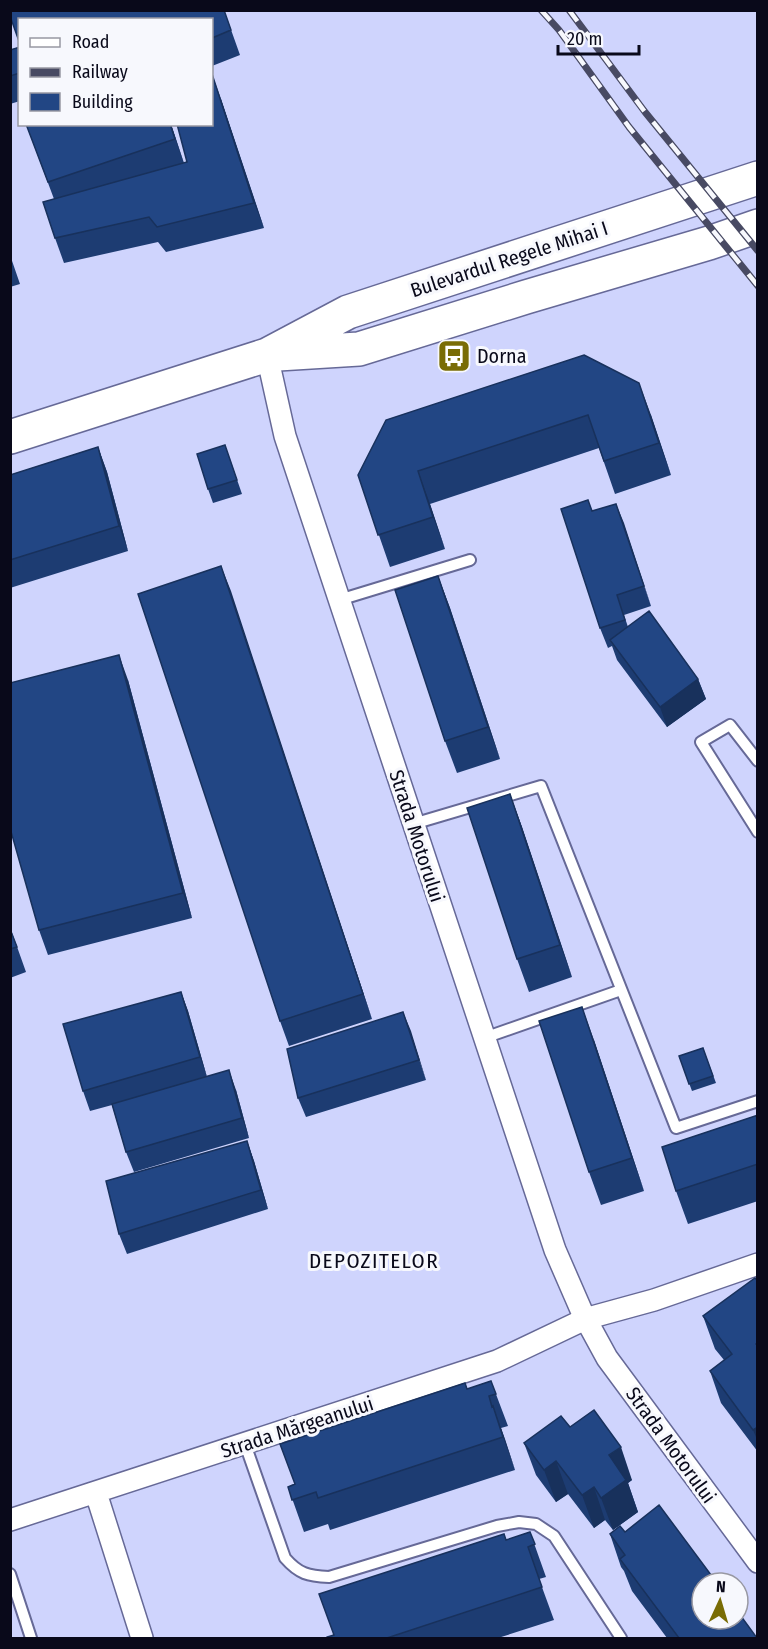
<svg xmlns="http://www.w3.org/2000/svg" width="768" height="1649" font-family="'Fira Sans Condensed',sans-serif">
  <rect width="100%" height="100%" fill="#cfd4fd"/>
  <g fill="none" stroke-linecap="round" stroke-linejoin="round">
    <g stroke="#666997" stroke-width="14">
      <path id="service" d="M339,600L470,560
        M758,761L730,725L701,742L758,832
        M413,824L541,786L676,1128L758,1101
        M484,1038L621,990
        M245,1444L285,1558C299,1574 308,1576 329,1577L497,1526L519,1522L536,1524L554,1536L621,1638
        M10,1574L31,1638"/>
    </g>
    <g stroke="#666997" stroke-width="24">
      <path id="minor" d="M267,355L285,436L555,1250L582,1312
        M592,1317L654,1300L758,1264
        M589,1325L607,1358L758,1562
        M96,1493L142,1638
        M10,1520L497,1361L579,1322"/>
    </g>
    <g stroke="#666997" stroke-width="36">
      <path id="primary" d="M278,354L359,349L526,297L709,243L758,226
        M10,437L267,355L348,312L758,178"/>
    </g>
    <use href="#service" stroke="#fff" stroke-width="10"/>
    <use href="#minor" stroke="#fff" stroke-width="21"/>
    <use href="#primary" stroke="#fff" stroke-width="33"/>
    <g stroke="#484a63" stroke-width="7">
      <path id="rail" d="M541,10L559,30L629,127L758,286
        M569,10L645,112L758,251"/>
    </g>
    <use href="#rail" stroke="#f7f8fd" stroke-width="4.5" stroke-dasharray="14" stroke-linecap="butt"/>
  </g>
  <path fill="#1d3c72" d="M224,10L240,55L212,66V20Z
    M20,47V101L10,104V50Z
    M221,99L264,228L166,252L158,242L64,263L55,238L54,199L26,124H171L184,163L187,162Z
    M10,255L20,284L10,287Z
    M584,355L651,415L671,475L615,494L599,448L430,504L445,549L390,567L358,475Z
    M225,445L242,494L213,503L208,489Z
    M98,447L107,472L128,551L10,588V475Z
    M616,504L651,606L624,615L628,627L698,679L706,699L667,727L617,660L612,646L608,648L600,628L592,511Z
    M221,566L372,1019L289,1046L280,1021Z
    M438,576L450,608L500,759L457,773L445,741Z
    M128,680L192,918L48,955L39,930Z
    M510,794L522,827L572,977L529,992L517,959Z
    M10,927L26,972L10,978Z
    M181,992L188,1011L207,1077L236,1090L249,1138L134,1172L126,1152L112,1105L90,1111L83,1091Z
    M403,1012L426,1080L306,1117L298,1098Z
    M594,1040L644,1191L601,1205L589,1172Z
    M703,1048L716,1083L692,1091L679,1056Z
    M758,1115V1201L688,1224L676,1191Z
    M247,1141L254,1161L268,1209L127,1254L119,1234Z
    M758,1281V1452L721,1403L710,1371L724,1360L715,1349L703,1316Z
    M491,1381L508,1426L501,1428L515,1470L330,1530L328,1524L304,1532L288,1487L295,1484L467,1389Z
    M570,1427L632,1480L628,1483L638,1512L613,1530L605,1520L594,1528L568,1494L556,1502L536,1475L524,1443Z
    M530,1532L546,1577L539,1579L554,1620L498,1638H327L506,1540Z
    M625,1532L757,1638H667L632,1591L624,1571L621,1567L610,1534Z"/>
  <path fill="#18315c" d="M212,74L221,99L264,228L254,203Z
    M170,124H171L184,164Z
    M639,383L651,415L671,475L659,443Z
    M98,447L107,472L128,551L119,526Z
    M418,471L430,504L445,549L433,517Z
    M616,504L624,523L651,606L644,586Z
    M221,566L231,591L372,1019L363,994Z
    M438,576L450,608L500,759L488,727Z
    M119,655L128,680L192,918L183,893Z
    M698,679L706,699L667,727L660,707Z
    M510,794L522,827L572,977L560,945Z
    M181,992L188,1011L207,1077L200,1057Z
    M582,1007L594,1040L644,1191L632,1158Z
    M403,1012L411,1031L426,1080L419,1060Z
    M229,1070L236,1090L249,1138L242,1118Z
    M247,1141L254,1161L268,1209L261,1190Z
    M493,1406L505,1439L515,1470L503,1437Z
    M758,1427V1442L753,1430Z
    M621,1447L632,1480L628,1483L638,1512L613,1530L601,1498L609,1455Z
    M556,1461L568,1494L556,1502L544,1470Z
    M594,1487L605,1520L594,1528L582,1495Z"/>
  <path fill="#224684" stroke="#18315c" stroke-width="1.5" d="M10,10H224L231,30L212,38V20H20V44L10,16Z
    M20,47V73L10,76V50Z
    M212,74L254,203L157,227L149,217L55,238L43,202L187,162L177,124H212Z
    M26,124H170L175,139L48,182Z
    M584,355L639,383L659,443L604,461L588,415L418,471L433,517L378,535L358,475L386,420Z
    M225,445L237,480L208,489L197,454Z
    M98,447L119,526L10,560V475Z
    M588,500L592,511L616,504L644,586L617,595L625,620L600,628L561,509Z
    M221,566L363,994L280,1021L138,594Z
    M438,576L488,727L445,741L395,590Z
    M649,611L698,679L660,707L610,640Z
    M119,655L183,893L39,930L10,828V683Z
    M510,794L560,945L517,959L467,808Z
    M10,929L17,947L10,949Z
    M181,992L200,1057L83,1091L63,1024Z
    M582,1007L632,1158L589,1172L539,1021Z
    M403,1012L419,1060L298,1098L287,1049Z
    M703,1048L713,1076L689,1084L679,1056Z
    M229,1070L242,1118L126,1152L112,1104Z
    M758,1115V1164L676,1191L662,1147Z
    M247,1141L261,1190L119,1234L106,1181Z
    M755,1278L758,1281V1342L756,1344L758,1346V1427L753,1430L710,1371L732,1354L703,1316Z
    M491,1381L496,1394L489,1396L492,1407L493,1406L503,1437L318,1498L316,1492L292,1500L288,1487L295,1484L280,1444L465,1383L467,1389Z
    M594,1410L621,1447L609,1455L626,1480L601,1498L594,1487L582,1495L556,1461L544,1470L524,1443L561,1416L570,1427Z
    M659,1505L717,1583H702V1619H738V1612L757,1638H679L620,1559L625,1555L610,1534L620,1526L625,1532Z
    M530,1532L535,1544L528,1547L542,1587L387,1638H327V1637L334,1635L319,1594L504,1534L506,1540Z"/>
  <defs>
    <g id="bus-square" transform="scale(1.725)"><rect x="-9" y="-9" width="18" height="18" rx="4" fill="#796c05" stroke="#f7f8fd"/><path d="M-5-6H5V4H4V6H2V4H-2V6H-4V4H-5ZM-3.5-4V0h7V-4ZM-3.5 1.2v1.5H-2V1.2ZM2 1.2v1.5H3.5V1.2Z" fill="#fff"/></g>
  </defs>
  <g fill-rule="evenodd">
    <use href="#bus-square" x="454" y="356"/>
  </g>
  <g text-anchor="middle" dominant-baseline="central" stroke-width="6" stroke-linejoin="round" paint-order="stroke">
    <g font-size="20" fill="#09091a" stroke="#f7f8fd">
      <text transform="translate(509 259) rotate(-18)">Bulevardul Regele Mihai I</text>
      <text transform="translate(417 836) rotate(72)">Strada Motorului</text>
      <text transform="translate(297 1427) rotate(-18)">Strada Mărgeanului</text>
      <text transform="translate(671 1445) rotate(54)">Strada Motorului</text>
    </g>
    <g font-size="20" fill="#09091a" stroke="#f7f8fd" text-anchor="start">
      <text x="477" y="356">Dorna</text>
    </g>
    <g font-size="21" letter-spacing="1.5" fill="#09091a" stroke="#f7f8fd">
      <text x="374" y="1261">DEPOZITELOR</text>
    </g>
  </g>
  <rect width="768" height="1649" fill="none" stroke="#09091a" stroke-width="24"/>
  <rect x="18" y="18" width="195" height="108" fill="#f7f8fd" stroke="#9898a2" stroke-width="1.5"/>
  <rect x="30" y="38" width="30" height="9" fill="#ffffff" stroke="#9898a2" stroke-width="1.5"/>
  <text x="72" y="48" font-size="18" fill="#09091a">Road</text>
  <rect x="30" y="68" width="30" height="9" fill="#484a63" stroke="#9898a2" stroke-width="1.5"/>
  <text x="72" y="78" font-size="18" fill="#09091a">Railway</text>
  <rect x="30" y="93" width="30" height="18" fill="#224684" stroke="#9898a2" stroke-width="1.5"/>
  <text x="72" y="108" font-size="18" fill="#09091a">Building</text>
  <g transform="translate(720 1601) rotate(4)"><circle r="28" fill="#f7f8fd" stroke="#9898a2" stroke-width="1.5"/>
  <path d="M0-4.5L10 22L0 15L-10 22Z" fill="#796c05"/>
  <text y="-9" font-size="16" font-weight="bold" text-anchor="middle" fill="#09091a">N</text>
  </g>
  <path d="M558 45v9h81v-9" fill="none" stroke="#09091a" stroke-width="3"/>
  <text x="567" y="45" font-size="18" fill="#09091a" stroke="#f7f8fd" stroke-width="4.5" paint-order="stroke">20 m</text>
</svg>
